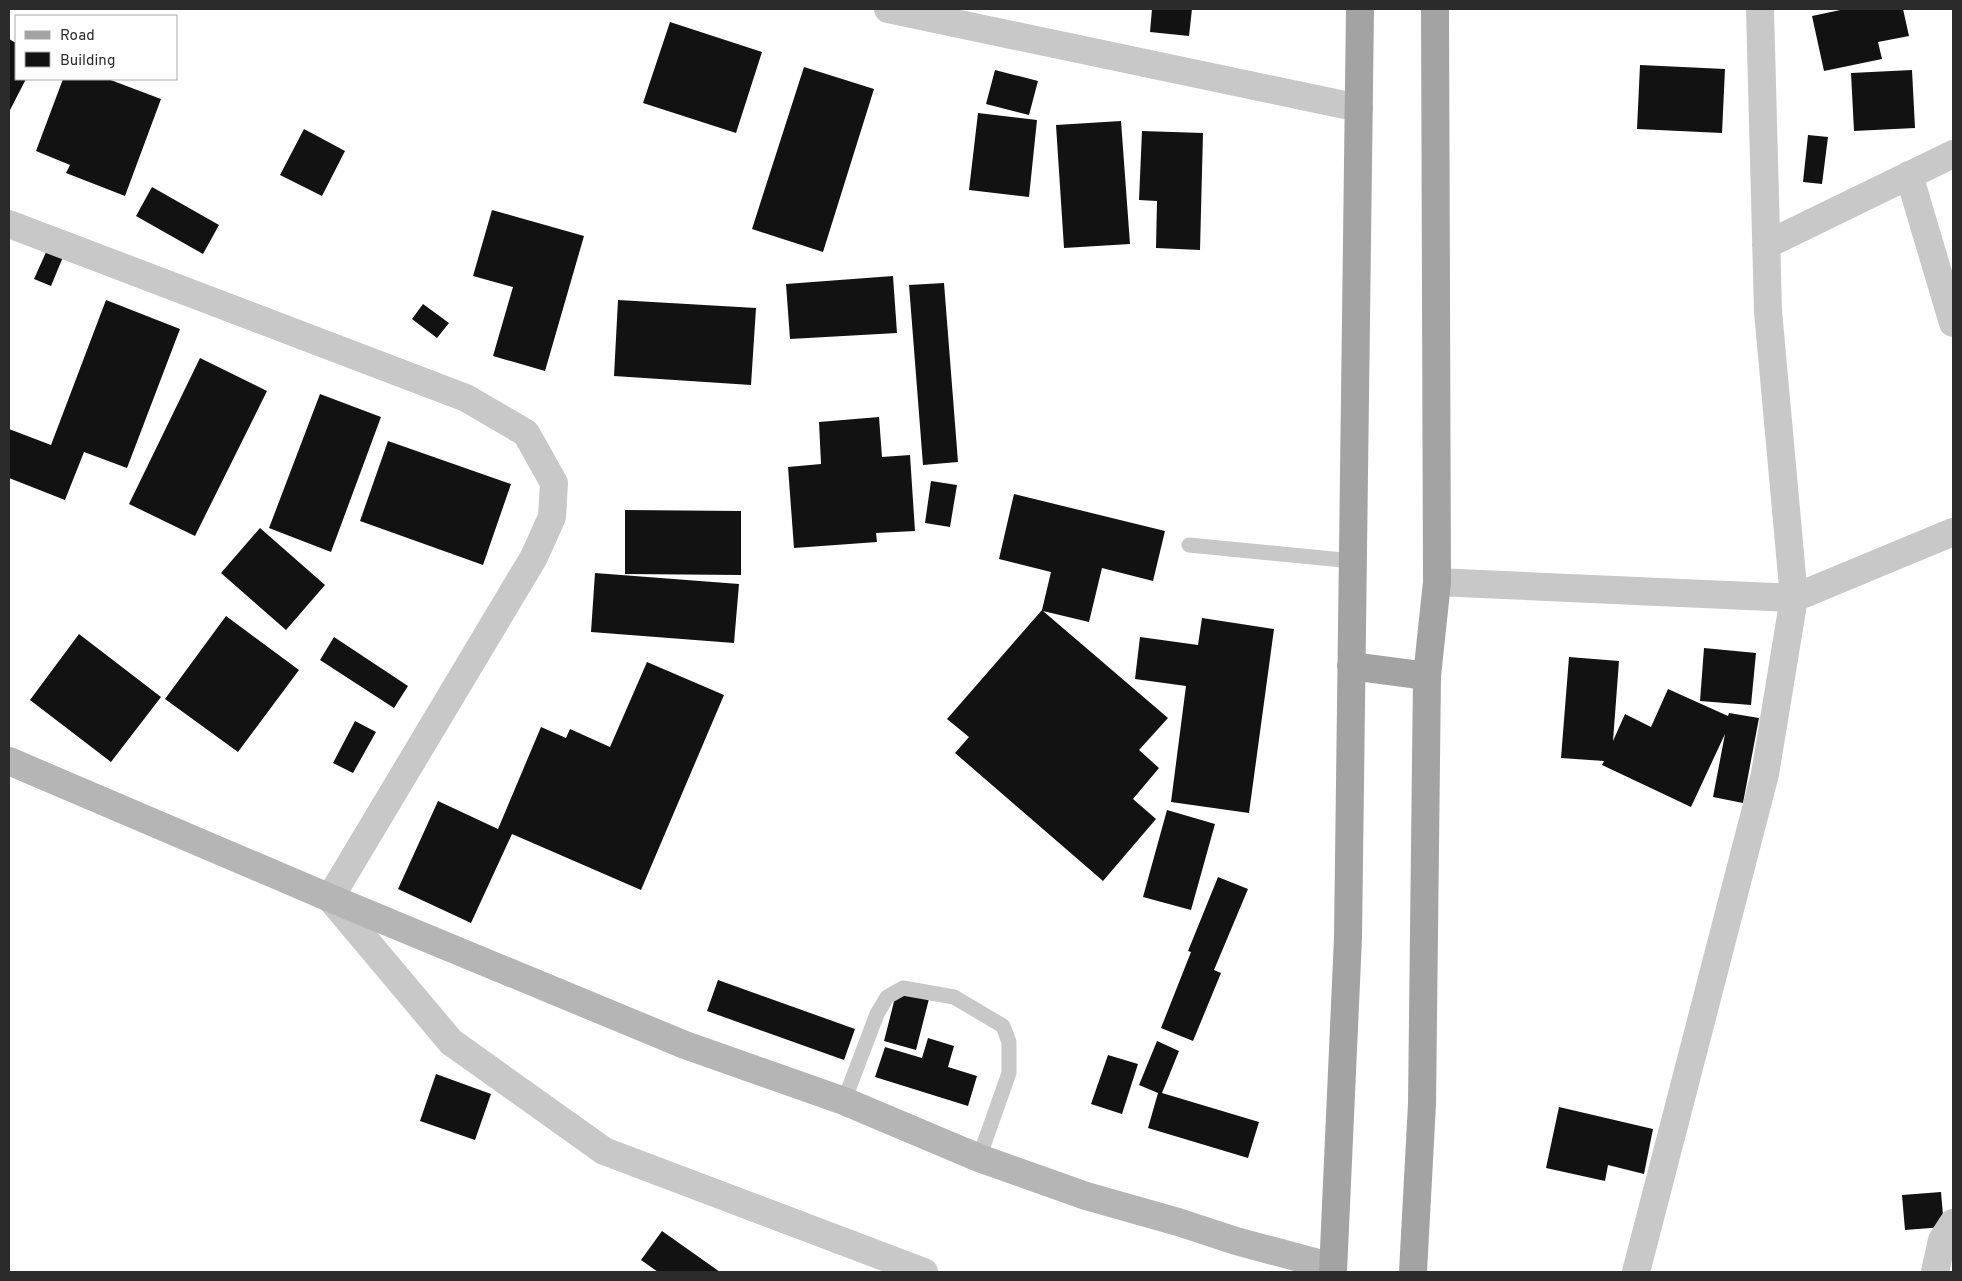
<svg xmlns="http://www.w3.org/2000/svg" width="1962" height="1281" font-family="Overpass,sans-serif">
  <rect width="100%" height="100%" fill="#fff"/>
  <path fill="#121212" d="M1152,9H1192L1189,36L1150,32Z
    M1845,9H1903L1909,36L1878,42L1882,59L1824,71L1812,16Z
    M670,22L762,52L736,133L643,103Z
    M9,39L16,43V79H26L9,112Z
    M1640,65L1725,69L1722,133L1637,129Z
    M804,67L874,89L823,252L752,229Z
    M995,70L1038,81L1029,115L986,104Z
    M1912,70L1915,128L1854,131L1851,73Z
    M63,79H108L161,99L125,196L66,173L70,165L36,151Z
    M978,113L1037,120L1029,197L969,190Z
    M1121,121L1130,244L1064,248L1056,125Z
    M304,129L345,151L322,196L280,175Z
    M1142,131L1203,133L1200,250L1156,248L1157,201L1139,200Z
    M1808,135L1828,137L1822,184L1803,182Z
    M152,187L219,225L203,254L136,216Z
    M492,210L584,236L545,371L493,356L513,287L473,276Z
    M47,250L63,257L51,286L34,279Z
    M893,276L897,333L790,339L786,284Z
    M944,283L958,462L923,465L909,285Z
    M106,300L180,329L127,468L84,452L65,500L9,478V429L51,445Z
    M618,300L756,308L751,385L614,376Z
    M423,304L449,323L437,338L412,319Z
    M200,358L267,391L195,536L129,504Z
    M320,394L381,417L331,552L269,528Z
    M879,417L882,457L910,455L915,531L876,533L877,542L794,548L788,467L821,464L819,422Z
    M388,441L511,484L483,565L360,521Z
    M931,481L957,485L950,527L925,523Z
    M1014,494L1165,531L1153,581L1102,568L1089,622L1043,611L1168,718L1139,750L1159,768L1133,799L1156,819L1103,881L955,753L969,737L947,719L1042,610L1051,572L999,559Z
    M625,510L741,511V575L625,574Z
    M260,528L325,585L286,630L221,573Z
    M595,573L739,584L734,643L591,632Z
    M226,616L299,670L238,752L165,699Z
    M1202,618L1274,629L1249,813L1171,802L1186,686L1135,679L1140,637L1198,645Z
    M79,634L161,697L111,762L30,700Z
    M334,637L408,686L394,708L320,660Z
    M1704,648L1756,653L1751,705L1700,701Z
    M1569,657L1619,661L1613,741L1625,714L1651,727L1668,689L1728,716L1729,713L1759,718L1743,803L1713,797L1725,734L1691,807L1602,765L1604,761L1561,758Z
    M647,662L724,695L641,890L512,834L471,923L398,889L438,801L498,829L541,727L566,738L570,729L610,747Z
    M355,721L376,732L353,773L333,763Z
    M1167,810L1215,824L1191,910L1143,897Z
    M1218,877L1248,889L1214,970L1221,973L1193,1041L1161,1028L1191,952L1188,951Z
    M718,980L855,1029L844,1060L707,1011Z
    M898,986L930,995L916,1050L884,1041Z
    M928,1038L954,1046L948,1067L977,1076L968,1106L875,1077L885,1047L922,1058Z
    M1157,1041L1179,1051L1162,1093L1259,1122L1248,1158L1148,1128L1158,1093L1139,1085Z
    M1108,1055L1138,1064L1122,1114L1091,1104Z
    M436,1074L491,1094L475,1140L420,1121Z
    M1559,1107L1653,1129L1644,1174L1608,1165L1605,1181L1546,1168Z
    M1941,1192L1944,1227L1905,1230L1902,1195Z
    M662,1231L720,1272H658L641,1260Z"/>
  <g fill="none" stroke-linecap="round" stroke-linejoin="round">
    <path stroke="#c8c8c8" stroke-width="15" d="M1189,545L1353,561
      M844,1101L877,1014L887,997L903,988L954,997L1003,1026L1009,1042V1073L979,1158"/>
    <path stroke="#c8c8c8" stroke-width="28" d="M888,9L1359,108
      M1909,175L1953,323
      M9,224L466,398L526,433L554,483L552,517L534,557L330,898L451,1042L604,1151L924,1272
      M1766,245L1953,154
      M1437,582L1794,598L1953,532
      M1636,1272L1765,774L1794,598L1768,311L1760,9
      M1935,1272L1942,1240L1953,1223"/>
    <path stroke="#b5b5b5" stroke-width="28" d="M9,761L330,898L685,1045L844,1101L979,1158L1086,1196L1178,1222L1236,1241L1333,1267"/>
    <path stroke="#a3a3a3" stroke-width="28" d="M1351,666L1427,676
      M1333,1272L1348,938L1360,9
      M1413,1272L1422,1104L1427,676L1437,582L1435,9"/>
  </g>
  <rect width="1962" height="1281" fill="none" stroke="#2b2b2b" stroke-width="20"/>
  <rect x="15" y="15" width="162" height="65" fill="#ffffff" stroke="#aaaaaa"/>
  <rect x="25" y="31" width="25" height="8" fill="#a3a3a3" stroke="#aaaaaa"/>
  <text x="60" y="40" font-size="15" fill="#2b2b2b">Road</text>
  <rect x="25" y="52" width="25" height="15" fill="#121212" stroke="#aaaaaa"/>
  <text x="60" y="65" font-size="15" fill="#2b2b2b">Building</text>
</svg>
